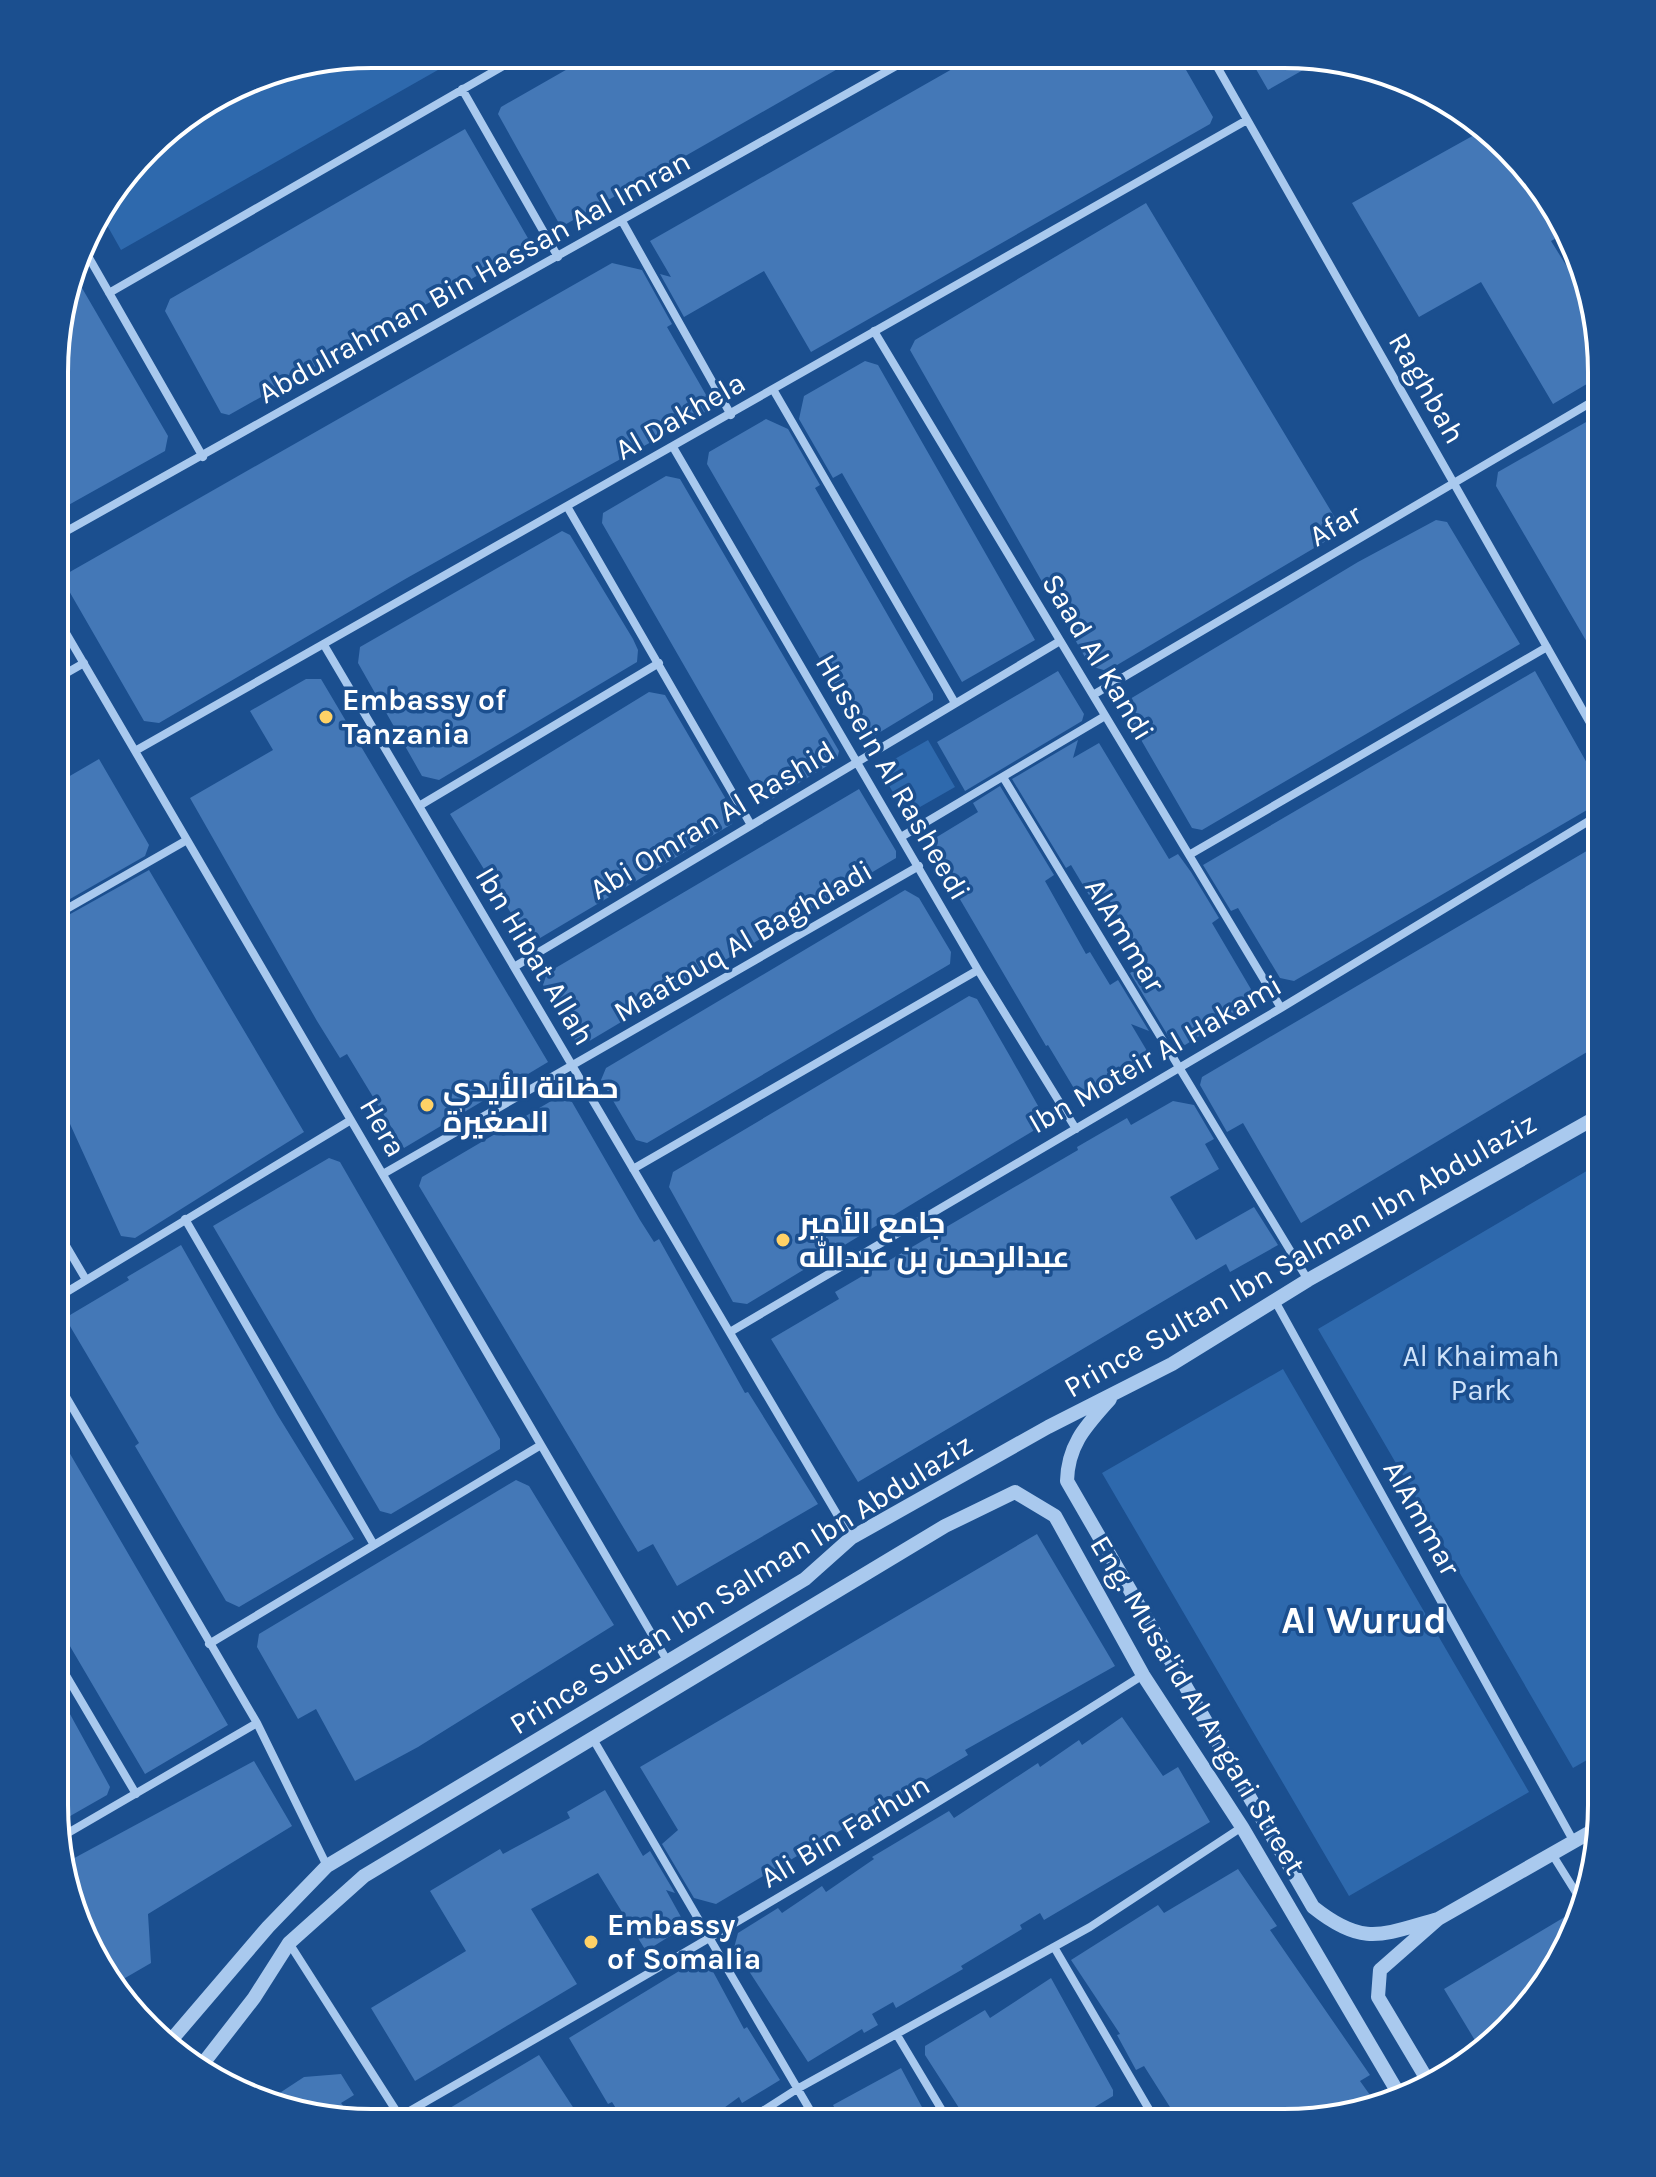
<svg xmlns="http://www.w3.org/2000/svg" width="1656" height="2177" font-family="Karla,Cairo,sans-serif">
  <rect width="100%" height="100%" fill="#1b4f8f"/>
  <path fill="#2e69ad" d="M372,54H466L121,250L99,211L163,133L269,71Z
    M928,740L955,787L906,815L879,768Z
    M1602,1162L1601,1752L1573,1768L1318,1329Z
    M1283,1369L1529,1792L1349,1896L1102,1473Z"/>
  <path fill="#4478b7" d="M592,55H862L561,227L498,114L501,107Z
    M975,56H1178L1213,117L1210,124L811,352L764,271L684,317L660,274L671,277L650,241Z
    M1249,57H1326L1268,90Z
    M465,129L529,240L523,250L229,415L221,413L165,311L170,299Z
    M1485,129L1541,197L1562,235L1551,241L1584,294L1602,375L1553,404L1481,282L1419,317L1352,203Z
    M1146,203L1343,531L1107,671L1090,666L910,350L915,340Z
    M612,263L642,270L672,324L667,327L709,400L705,412L407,578L159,723L144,721L61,577Z
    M75,276L168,436L165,451L56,512L57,330Z
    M865,361L878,365L1035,640L962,682L842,473L833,478L799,419L804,396Z
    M1602,413V668L1496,486L1498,472Z
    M766,419L788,429L820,485L815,488L933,694V700L872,737L863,733L707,464L709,452Z
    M666,476L680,479L839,751L837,760L772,799H761L602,523L603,513Z
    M1436,520L1447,522L1520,644L1202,830L1192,828L1129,719L1130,699L1358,562Z
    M562,531L570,535L633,639L638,650L637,662L439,780L422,776L358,663L360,647Z
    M1058,671L1084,714L1082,721L965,791L937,742Z
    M1535,671L1601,788L1599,803L1294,981L1280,978L1238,908L1231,911L1203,865Z
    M306,679H321L548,1062L404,1148L347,1054L340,1058L317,1021L190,798L273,750L250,711Z
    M649,692L665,695L734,813L732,824L530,944L450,814Z
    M1078,740L1073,758L1099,743L1169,859L1178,854L1191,872L1219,918L1212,923L1255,996L1250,1005L1185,1045L1170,1039L1130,973L1146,964L1105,893L1092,900L1071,865L1066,868L1012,779Z
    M99,759L149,845L145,856L56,907V784Z
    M1000,786L1054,875L1045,881L1086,954L1090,952L1110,985L1118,980L1149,1031L1131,1024L1150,1056L1148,1068L1087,1104L1081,1100L1048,1045L1046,1046L927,843L978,812L973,803Z
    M859,789L896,851V858L586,1043L575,1040L543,985L547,973Z
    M1602,842V948L1596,952L1602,962V1043L1301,1223L1243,1123L1227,1132L1200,1085L1202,1077Z
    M149,870L304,1132L135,1238L121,1236L55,1091L56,922Z
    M905,890L919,898L951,952L950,964L647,1143L636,1140L601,1080L606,1068Z
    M969,996L977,999L1011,1058L1046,1120L1043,1125L747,1304L733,1302L669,1187L673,1172Z
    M558,1097L572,1102L640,1220L654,1242L659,1239L745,1393L748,1392L818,1504L677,1586L653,1544L638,1552L419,1186L422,1177Z
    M1173,1101L1194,1105L1214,1139L1205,1144L1219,1169L1170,1197L1196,1240L1254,1207L1278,1245L1230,1272L1226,1264L858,1482L771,1339L839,1299L835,1292L1078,1150L1077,1147L1127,1118L1131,1125Z
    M329,1158L340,1162L500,1439V1449L391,1514L380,1511L213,1226Z
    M181,1245L277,1414L354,1539L239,1607L226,1601L135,1446L139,1443L67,1321L70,1315L129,1280L127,1277Z
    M55,1428L228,1725L145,1774L54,1619Z
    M516,1480L529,1486L614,1625L418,1747L355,1781L316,1709L298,1719L257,1647L259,1634Z
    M1037,1534L1115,1666L965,1750L968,1755L716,1904L694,1898L662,1844L678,1830L640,1767Z
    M54,1685L110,1787L107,1795L58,1823L54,1805Z
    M1122,1717L1163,1776L1178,1767L1210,1822L1044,1920L1040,1913L1020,1925L1022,1929L961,1966L963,1969L896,2008L893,2002L872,2014L878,2025L864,2033L862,2029L808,2062L734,1948L738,1933L778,1908L782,1913L822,1886L826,1892L874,1859L872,1857L949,1811L954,1818L1038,1763L1040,1767L1079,1740L1082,1745Z
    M254,1761L292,1826L148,1914L151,1963L113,1985L87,1946L67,1862Z
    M605,1790L643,1856L650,1851L675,1893L666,1890L686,1926L646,1951L598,1873L531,1909L577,1984L415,2081L371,2008L466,1951L430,1891L500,1849L503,1854L570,1818L567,1812Z
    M1238,1869L1277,1926L1270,1930L1370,2075L1360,2081L1375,2102L1284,2123H1180L1144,2066L1136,2070L1117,2035L1120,2034L1071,1960L1158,1905L1164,1913Z
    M1578,1909L1582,1913L1548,1982L1494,2044L1482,2052L1444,1989Z
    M694,1962L710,1966L744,2029L747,2027L780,2080L742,2103L739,2097L706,2121H624L612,2102L608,2104L569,2038Z
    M1051,1978L1113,2090V2096L1070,2122H968L925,2055V2046L985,2010L990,2018Z
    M539,2055L582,2121H428Z
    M901,2068L930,2122H842L833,2105Z
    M341,2074L354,2095L341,2103L354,2120H331L272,2098L304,2077Z"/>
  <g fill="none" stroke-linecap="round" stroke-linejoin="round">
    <path stroke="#a9c9ee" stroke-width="8" d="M492,54L500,68
      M1211,56L1602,744
      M462,89L558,257
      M622,221L731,415
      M84,249L203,457
      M109,293L524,54
      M874,331L1281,1008
      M774,391L955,703
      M673,447L978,970L1076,1129
      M568,508L751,825
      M56,537L914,56
      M56,616L668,1662
      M324,645L851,1538
      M56,679L84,663
      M1093,695L1602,396
      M135,751L1247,120
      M1003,777L1308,1280
      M419,806L659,663
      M901,837L1105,716
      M1189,855L1547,647
      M56,915L187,840
      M514,967L1060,641
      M633,1169L978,970
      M383,1174L919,866
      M185,1219L374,1545
      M55,1227L85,1278
      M55,1299L351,1120
      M1275,1301L1574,1842
      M730,1332L1281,1008L1602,813
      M55,1378L257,1723L327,1866
      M209,1644L541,1445
      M54,1655L136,1794
      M593,1739L817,2122
      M61,1837L257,1723
      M1552,1854L1585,1907
      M289,1943L402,2120
      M1054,1947L1157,2123
      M897,2035L949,2122
      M401,2116C651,1973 900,1829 1143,1675
      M747,2121L797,2089L1090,1927L1242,1827"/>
    <path stroke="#a9c9ee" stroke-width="14" d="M1110,1399C1086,1426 1068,1444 1067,1481L1313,1907C1363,1947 1381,1935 1438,1919
      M167,2045L268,1927L327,1866L805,1579L851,1538L1048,1427L1172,1364L1308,1280L1602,1114
      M198,2070L254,1998L289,1943L364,1876L945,1526L1015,1492L1055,1516L1143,1675L1242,1827L1400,2096
      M1431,2086L1378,1997L1380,1970L1438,1919L1601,1826"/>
  </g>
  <g fill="#ffd166" stroke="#1b4f8f" stroke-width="3">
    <circle cx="326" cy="717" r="8"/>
    <circle cx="427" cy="1105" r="8"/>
    <circle cx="783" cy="1240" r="8"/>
    <circle cx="591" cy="1942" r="8"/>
  </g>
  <g text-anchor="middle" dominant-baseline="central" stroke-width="7" stroke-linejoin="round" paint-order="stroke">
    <g font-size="30" fill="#fff" stroke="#1b4f8f">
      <text transform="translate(474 277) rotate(-29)">Abdulrahman Bin Hassan Aal Imran</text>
      <text transform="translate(1427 388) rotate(60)">Raghbah</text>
      <text transform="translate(680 416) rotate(-30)">Al Dakhela</text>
      <text transform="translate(1335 525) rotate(-30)">Afar</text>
      <text transform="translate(1098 657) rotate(59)">Saad Al Kandi</text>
      <text transform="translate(893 777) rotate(60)">Hussein Al Rasheedi</text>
      <text transform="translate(712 820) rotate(-31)">Abi Omran Al Rashid</text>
      <text transform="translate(1125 935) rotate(59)">AlAmmar</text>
      <text transform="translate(743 941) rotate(-30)">Maatouq Al Baghdadi</text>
      <text transform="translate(535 956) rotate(59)">Ibn Hibat Allah</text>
      <text transform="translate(1155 1054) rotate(-30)">Ibn Moteir Al Hakami</text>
      <text transform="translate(383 1127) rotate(60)">Hera</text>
      <text transform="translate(1300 1255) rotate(-30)">Prince Sultan Ibn Salman Ibn Abdulaziz</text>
      <text transform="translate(1422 1518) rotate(61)">AlAmmar</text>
      <text transform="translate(741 1584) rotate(-32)">Prince Sultan Ibn Salman Ibn Abdulaziz</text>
      <text transform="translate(1198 1705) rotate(59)">Eng. Musa'id Al Angari Street</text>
      <text transform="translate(845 1831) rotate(-31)">Ali Bin Farhun</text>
    </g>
    <g font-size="30" font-weight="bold" fill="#fff" stroke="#1b4f8f" text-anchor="start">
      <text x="342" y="700">Embassy of<tspan x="342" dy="34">Tanzania</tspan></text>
      <text x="443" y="1088">حضانة الأيدي<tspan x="443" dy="34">الصغيرة</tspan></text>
      <text x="799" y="1223">جامع الأمير<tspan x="799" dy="34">عبدالرحمن بن عبدالله</tspan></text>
      <text x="607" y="1925">Embassy<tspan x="607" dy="34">of Somalia</tspan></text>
    </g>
    <g font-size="30" fill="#cfe3fa" stroke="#1b4f8f">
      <text x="1481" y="1356">Al Khaimah<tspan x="1481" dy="34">Park</tspan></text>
    </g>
    <g font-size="38" font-weight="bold" fill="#fff" stroke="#1b4f8f">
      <text x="1364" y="1620">Al Wurud</text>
    </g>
  </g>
  <path d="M0 0H1656V2177H0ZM372 68H1284A304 304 0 0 1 1588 372V1805A304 304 0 0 1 1284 2109H372A304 304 0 0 1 68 1805V372A304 304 0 0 1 372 68Z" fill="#1b4f8f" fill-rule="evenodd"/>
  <path fill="none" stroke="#fff" stroke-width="4" d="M372 68H1284A304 304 0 0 1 1588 372V1805A304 304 0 0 1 1284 2109H372A304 304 0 0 1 68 1805V372A304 304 0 0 1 372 68Z"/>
</svg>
